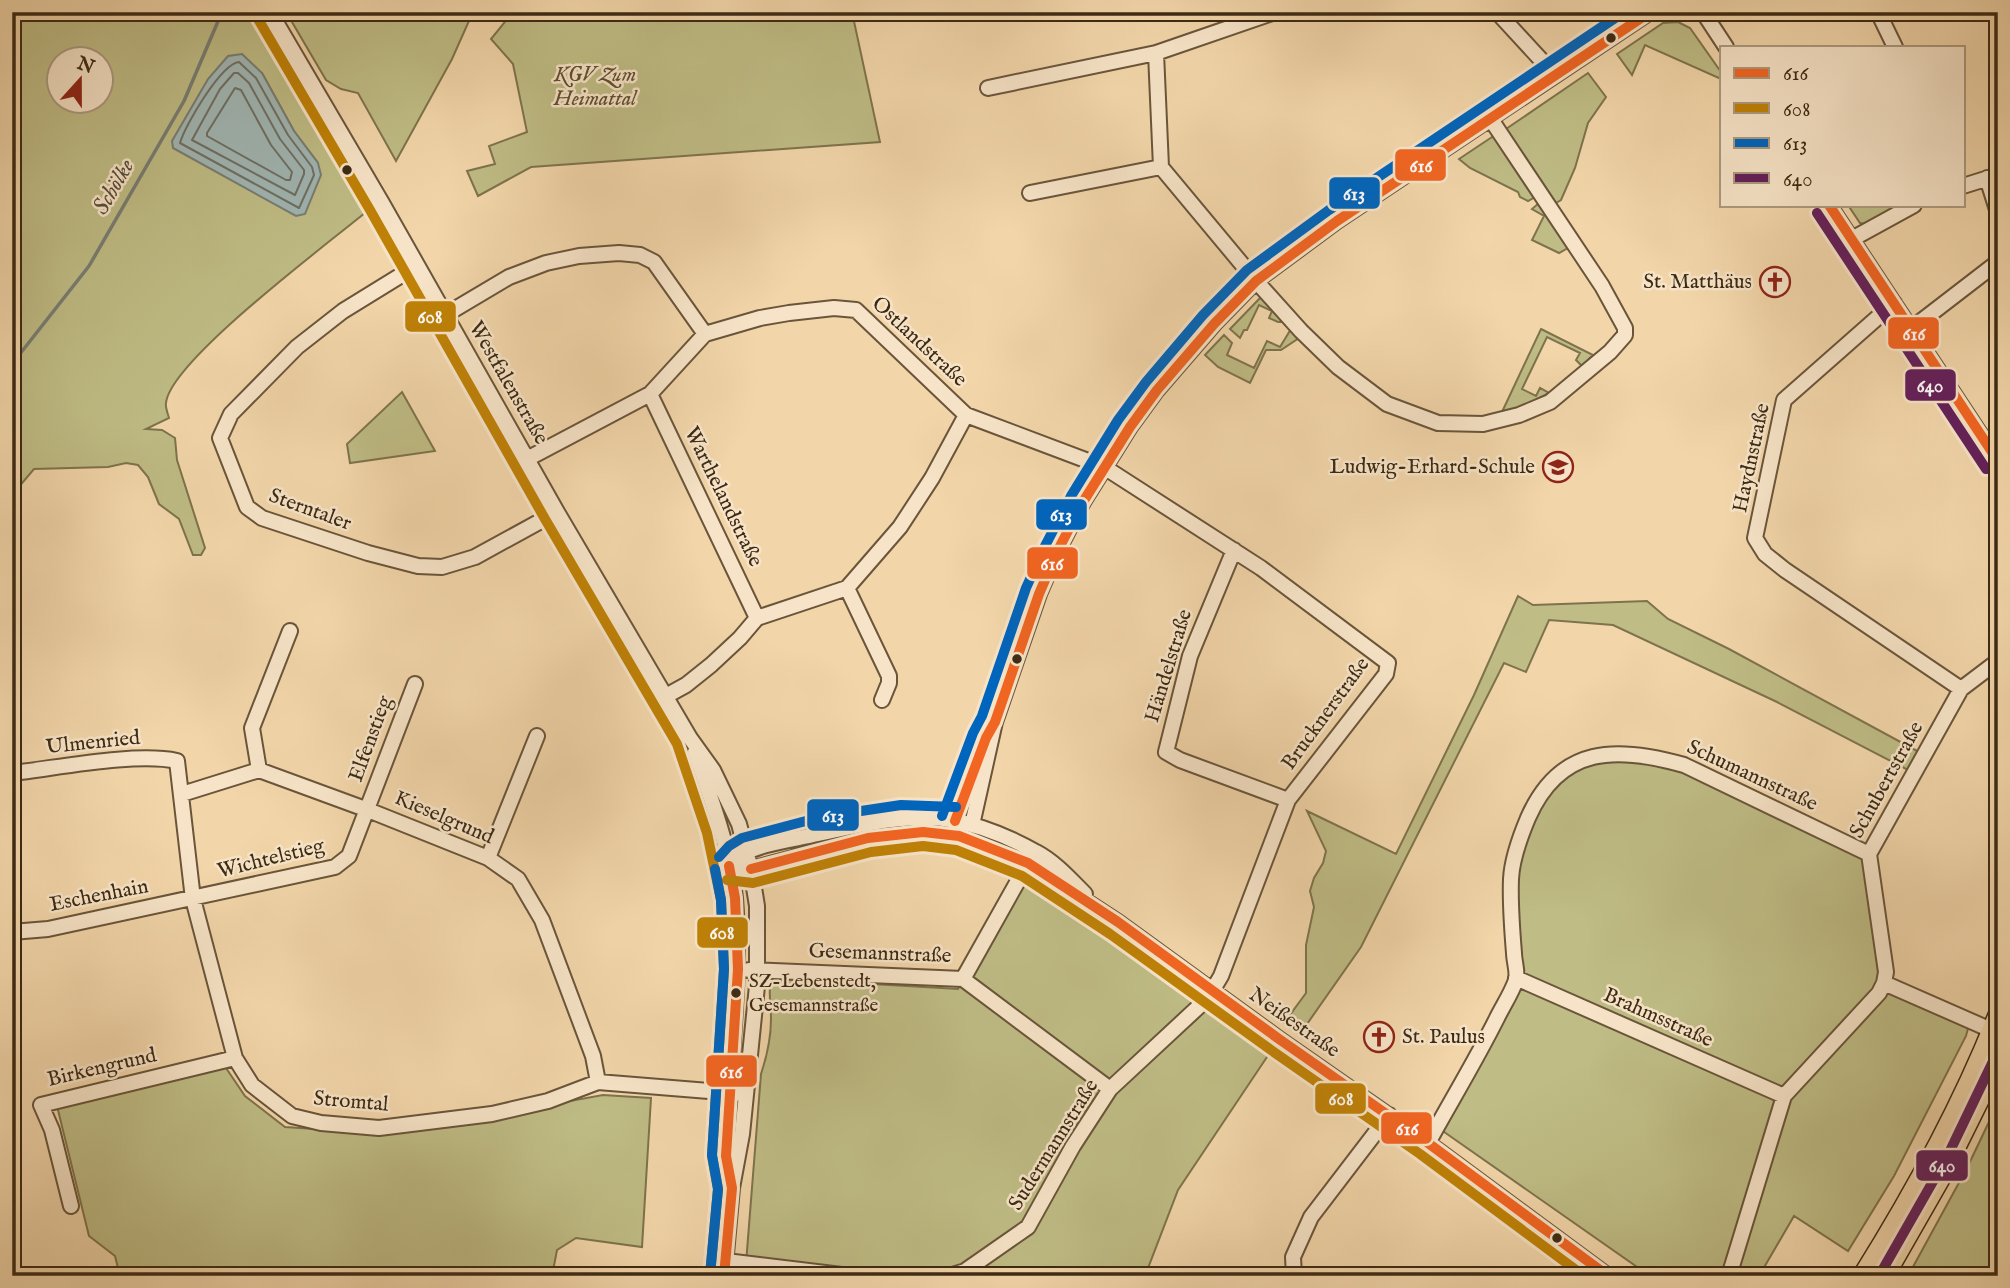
<svg xmlns="http://www.w3.org/2000/svg" width="2010" height="1288" font-family="'IM FELL English',serif">
  <rect width="100%" height="100%" fill="#f2d6aa"/>
  <filter id="stains"><feTurbulence type="fractalNoise" baseFrequency=".00286" numOctaves="4"/><feColorMatrix values="0 0 0 0 .2 0 0 0 0 .09 0 0 0 0 .02 0 0 0 .5 -.17"/></filter>
  <radialGradient id="worn" r=".72"><stop offset=".6" stop-color="#630" stop-opacity="0"/><stop offset="1" stop-color="#630" stop-opacity=".3"/></radialGradient>
  <path fill="#bfbc85" stroke="#7e734c" stroke-width="2" fill-rule="evenodd" d="M12,12H248L366,212C329,243 170,361 166,403C165,407 168,414 169,418L146,429L162,430L175,438L177,460L205,548L201,555H193L179,519L159,504L148,477L138,465L126,463L108,467L34,469L12,495V151L16,123L12,94ZM228,56L262,73L294,131L318,163ZM60,60H102V102H60Z
    M308,12H473L452,59L396,161L358,93L341,89L326,80L292,22Z
    M513,12H852L880,142L531,167L478,196L467,171L495,164L489,146L527,132L513,64L491,39Z
    M1678,22L1690,28L1721,72V79L1645,45L1632,75L1617,54L1663,23Z
    M1588,73L1606,97L1588,123L1575,168L1561,200L1556,203L1506,129Z
    M1492,137L1495,138L1535,197L1528,201L1520,197L1518,192L1470,168L1459,159Z
    M1539,203L1568,248L1559,253L1532,240L1544,216L1532,209Z
    M1848,205H1901L1865,224L1860,223Z
    M1261,297L1284,322H1278L1269,318L1272,311L1259,305L1247,330H1244L1240,338L1230,329Z
    M1291,329L1299,338L1281,350H1266L1250,383L1218,367L1205,355L1224,335L1232,343L1227,355L1254,368L1267,341L1280,347Z
    M1541,329L1593,355L1582,366L1576,360L1580,353L1547,337L1522,389L1536,396L1540,388L1549,393L1517,409L1502,412Z
    M402,392L435,451L350,463L347,444Z
    M1518,596L1533,605L1647,601L1668,619L1729,649L1919,752L1908,770L1777,702L1613,625L1549,620L1526,672L1504,663L1361,947L1300,1034L1284,1023L1306,993V945L1314,907L1310,891L1314,878L1323,863L1326,851L1307,811L1396,854L1474,695Z
    M1588,759L1684,765L1869,854L1884,983L1970,1021L1966,1036L1894,1176L1848,1251L1794,1216L1759,1276H1650L1437,1127L1516,978L1511,877L1534,799Z
    M1028,863L1279,1039L1178,1190L1145,1276H745L761,1074C767,1056 771,1039 771,1019C771,1008 769,998 770,986L786,979L958,989Z
    M224,1065L245,1096L285,1127L389,1134L603,1095L651,1098L642,1247L576,1238L557,1250L552,1276H120L115,1256L89,1236L57,1106Z
    M1998,1103V1257L1981,1276H1908L1967,1168Z"/>
  <path fill="#a0b6b4" stroke="#787e74" stroke-width="2" d="M242,54L262,73L294,131L318,163L321,175L305,214L296,216L173,148L172,141L208,79L228,56Z"/>
  <g fill="none" stroke-linecap="round" stroke-linejoin="round">
    <path stroke="#6e7064" stroke-width="2" d="M239,62L256,78L288,135L312,167L314,175L299,208L180,143C185,125 221,64 239,62Z
      M234,73H238L249,83L280,139L304,170V174L295,195L192,140L220,89Z
      M235,88L241,90L271,145L292,172L290,180H286L207,136V133Z"/>
    <path stroke="#787e74" stroke-width="3.5" d="M12,364L89,266L184,101L222,12"/>
    <g stroke="#6a553a" stroke-width="18">
      <path id="minor" d="M270,12L382,203L557,512L690,738L713,770L739,824L751,869L757,906V986L742,1134L732,1188L724,1276
        M1275,12L1156,53L1161,167L1256,281L1301,331L1338,367L1387,404L1438,423L1483,424L1519,415L1550,402L1610,352L1625,335V328L1602,286L1490,118
        M1497,12L1555,75
        M1703,12L1726,47
        M1878,12L1895,47
        M988,88L1156,53
        M1987,178L1998,213
        M1963,186L1998,175
        M1030,193L1161,167
        M1829,205L1998,461
        M1852,239L1914,205
        M416,266L343,311L297,347L231,414L220,438L247,507L262,518L368,553L418,566L442,567L475,557L557,512
        M1894,303L1784,400L1755,538L1765,554L1785,570L1961,689
        M445,315L509,277L546,263L579,256L619,253L640,255L654,262L705,334
        M1911,329L1998,262
        M650,394L757,618
        M527,459L650,394L705,334L760,318L789,313L834,308L856,310L966,415L1104,467L1261,568L1388,663L1386,674L1288,800L1221,976L1208,998L1110,1089L1073,1146L1028,1227L965,1271L949,1276
        M1234,550L1190,656L1166,752L1180,760L1288,800
        M847,588L889,676V683L882,700
        M666,696L686,685L711,665L740,638L757,618L847,588L900,527L932,478L966,415
        M695,752C711,799 730,848 735,898C742,983 728,1070 726,1156L731,1180
        M259,770L252,728L290,631
        M12,773C57,768 136,752 177,761L193,899L235,1058L252,1085L292,1116L321,1123L379,1128L492,1114L548,1101L598,1082L746,1094
        M182,794L259,770L368,810L488,858L518,879L542,920L593,1056L598,1082
        M972,825L995,722L1039,594L1057,552L1083,502L1130,427L1157,390L1214,324L1256,281L1337,221L1650,12
        M957,828L955,821L982,748
        M740,855C763,843 792,840 818,834C853,826 888,818 924,818C961,817 1004,834 1036,852C1055,862 1070,879 1085,894
        M488,858L537,736
        M729,866L751,869L868,838L923,832L959,836L1028,863L1118,922L1279,1039L1428,1143L1608,1276
        M12,932L48,929L335,867L349,856L415,684
        M749,970L963,979L1110,1089
        M1516,978L1784,1096
        M963,979L1028,863
        M1884,983L1998,1033
        M1428,1143C1451,1101 1476,1060 1497,1018C1503,1006 1512,992 1516,980C1518,972 1514,961 1514,953C1512,929 1510,904 1511,879C1512,858 1520,837 1528,818C1560,745 1617,746 1684,765L1869,854
        M71,1206L52,1130L41,1105L235,1058
        M726,1261L850,1276
        M1294,1276L1293,1257L1311,1217L1389,1115
        M1729,1276L1784,1096L1879,993L1884,983L1886,972L1869,854L1961,689L1998,661"/>
    </g>
    <g stroke="#3c2a14" stroke-width="21">
      <path id="major" d="M1862,1276C1914,1193 1962,1105 1998,1014
        M1885,1276L1941,1178L1998,1063"/>
    </g>
    <use href="#minor" stroke="#f7e4c8" stroke-width="14"/>
    <use href="#major" stroke="#f2d6aa" stroke-width="18"/>
    <g stroke="#f7e4c8" stroke-width="16">
      <path id="bus-1" d="M1829,205L1998,461
        M955,821L986,738L995,722L1039,594L1057,552L1083,502L1130,427L1157,390L1214,324L1256,281L1337,221L1650,12
        M751,869L868,838L923,832L959,836L1028,863L1118,922L1279,1039L1428,1143L1608,1276
        M724,1276L732,1188L726,1156L738,969L735,898L729,866"/>
    </g>
    <g stroke="#f7e4c8" stroke-width="16">
      <path id="bus-2" d="M258,19L370,210L545,519L677,744L707,833L721,900L724,969L712,1156L718,1189L710,1275
        M727,880L753,883L871,852L923,846L956,850L1022,876L1110,934L1271,1050L1420,1154L1584,1276"/>
    </g>
    <g stroke="#f7e4c8" stroke-width="16">
      <path id="bus-3" d="M942,816L973,733L982,716L1026,588L1045,546L1071,496L1118,420L1146,382L1203,315L1247,270L1329,210L1624,12
        M719,857L729,846L742,838L821,817L901,805L956,807
        M710,1275L718,1189L712,1155L724,969L721,900L715,869"/>
    </g>
    <g stroke="#f7e4c8" stroke-width="16">
      <path id="bus-4" d="M1817,213L1986,469
        M1879,1276L1948,1155L1998,1051"/>
    </g>
    <use href="#bus-1" stroke="#f26522" stroke-width="10"/>
    <use href="#bus-2" stroke="#bf8106" stroke-width="10"/>
    <use href="#bus-3" stroke="#0065bd" stroke-width="10"/>
    <use href="#bus-4" stroke="#64205b" stroke-width="10"/>
  </g>
  <defs>
    <g id="church-ring" transform="scale(1.575)"><circle r="9.5" fill="#f7e4c8" stroke="#8f2418" stroke-width="1.5"/><path d="M-1.2-6h2.4v3.5h3.3v2.4h-3.3V6h-2.4V-.1h-3.3v-2.4h3.3Z" fill="#8f2418"/></g>
    <g id="school-ring" transform="scale(1.575)"><circle r="9.5" fill="#f7e4c8" stroke="#8f2418" stroke-width="1.5"/><path d="M0-5L7-2L0 1L-7-2ZM-4 1L0 2.5L4 1V4Q0 6-4 4Z" fill="#8f2418"/></g>
  </defs>
  <g fill-rule="evenodd">
    <use href="#church-ring" x="1775" y="282"/>
    <use href="#school-ring" x="1558" y="467"/>
    <use href="#church-ring" x="1379" y="1037"/>
  </g>
  <g fill="#3c2a14" stroke="#f7e4c8" stroke-width="2.5">
    <circle cx="1611" cy="38" r="6"/>
    <circle cx="347" cy="170" r="6"/>
    <circle cx="1017" cy="659" r="6"/>
    <circle cx="736" cy="993" r="6"/>
    <circle cx="1557" cy="1238" r="6"/>
  </g>
  <g text-anchor="middle" dominant-baseline="central" stroke-width="5" stroke-linejoin="round" paint-order="stroke">
    <g font-size="19" fill="#3c2a14" stroke="#f7e4c8" text-anchor="start">
      <text x="749" y="982">SZ-Lebenstedt,<tspan x="749" dy="24">Gesemannstraße</tspan></text>
    </g>
    <g font-size="21" font-style="italic" fill="#5d4e30" stroke="#f7e4c8">
      <text x="595" y="75">KGV Zum<tspan x="595" dy="24">Heimattal</tspan></text>
    </g>
    <g font-size="21" fill="#3c2a14" stroke="#f7e4c8" text-anchor="end">
      <text x="1752" y="282">St. Matthäus</text>
      <text x="1535" y="467">Ludwig-Erhard-Schule</text>
      <text x="1402" y="1037" text-anchor="start">St. Paulus</text>
    </g>
    <g font-size="21" fill="#3c2a14" stroke="#f7e4c8">
      <text transform="translate(919 342) rotate(43)">Ostlandstraße</text>
      <text transform="translate(508 383) rotate(60)">Westfalenstraße</text>
      <text transform="translate(1752 458) rotate(-78)">Haydnstraße</text>
      <text transform="translate(723 497) rotate(64)">Warthelandstraße</text>
      <text transform="translate(310 510) rotate(20)">Sterntaler</text>
      <text transform="translate(1169 666) rotate(-73)">Händelstraße</text>
      <text transform="translate(1326 714) rotate(-54)">Brucknerstraße</text>
      <text transform="translate(371 739) rotate(-70)">Elfenstieg</text>
      <text transform="translate(93 743) rotate(-6)">Ulmenried</text>
      <text transform="translate(1752 776) rotate(25)">Schumannstraße</text>
      <text transform="translate(1887 780) rotate(-61)">Schubertstraße</text>
      <text transform="translate(444 818) rotate(23)">Kieselgrund</text>
      <text transform="translate(271 859) rotate(-14)">Wichtelstieg</text>
      <text transform="translate(99 896) rotate(-11)">Eschenhain</text>
      <text transform="translate(880 954) rotate(2)">Gesemannstraße</text>
      <text transform="translate(1658 1018) rotate(24)">Brahmsstraße</text>
      <text transform="translate(1294 1023) rotate(35)">Neißestraße</text>
      <text transform="translate(102 1068) rotate(-13)">Birkengrund</text>
      <text transform="translate(351 1102) rotate(5)">Stromtal</text>
      <text transform="translate(1054 1145) rotate(-58)">Sudermannstraße</text>
    </g>
    <g font-size="23" font-style="italic" fill="#554d3c" stroke="#f7e4c8">
      <text transform="translate(114 187) rotate(-60)">Schölke</text>
    </g>
  </g>
  <g stroke="#f7e4c8" stroke-width="2.5">
    <rect x="1394" y="148" width="53" height="34" rx="7" fill="#f26522"/>
    <rect x="1328" y="176" width="53" height="34" rx="7" fill="#0065bd"/>
    <rect x="404" y="300" width="53" height="33" rx="7" fill="#bf8106"/>
    <rect x="1887" y="316" width="53" height="34" rx="7" fill="#f26522"/>
    <rect x="1904" y="368" width="53" height="34" rx="7" fill="#64205b"/>
    <rect x="1035" y="498" width="53" height="33" rx="7" fill="#0065bd"/>
    <rect x="1026" y="546" width="53" height="34" rx="7" fill="#f26522"/>
    <rect x="806" y="798" width="54" height="34" rx="7" fill="#0065bd"/>
    <rect x="696" y="916" width="53" height="33" rx="7" fill="#bf8106"/>
    <rect x="705" y="1054" width="53" height="34" rx="7" fill="#f26522"/>
    <rect x="1314" y="1082" width="53" height="33" rx="7" fill="#bf8106"/>
    <rect x="1380" y="1111" width="53" height="34" rx="7" fill="#f26522"/>
    <rect x="1915" y="1149" width="54" height="33" rx="7" fill="#64205b"/>
  </g>
  <g font-size="19" text-anchor="middle" font-weight="bold" fill="#fff">
    <text x="1421" y="172">616</text>
    <text x="1354" y="200">613</text>
    <text x="430" y="323">608</text>
    <text x="1914" y="340">616</text>
    <text x="1930" y="392">640</text>
    <text x="1061" y="521">613</text>
    <text x="1052" y="570">616</text>
    <text x="833" y="822">613</text>
    <text x="722" y="939">608</text>
    <text x="731" y="1078">616</text>
    <text x="1341" y="1105">608</text>
    <text x="1407" y="1135">616</text>
    <text x="1942" y="1172">640</text>
  </g>
  <rect width="2010" height="1288" fill="none" stroke="#f2d6aa" stroke-width="42"/>
  <rect x="14" y="14" width="1982" height="1260" fill="none" stroke="#3c2a14" stroke-width="3.5"/>
  <rect x="21" y="21" width="1968" height="1246" fill="none" stroke="#3c2a14" stroke-width="2"/>
  <rect x="1720" y="46" width="245" height="161" fill="#f7e4c8" stroke="#ac9a80" stroke-width="2"/>
  <rect x="1734" y="68" width="35" height="10" fill="#f26522" stroke="#ac9a80" stroke-width="2"/>
  <text x="1783" y="80" font-size="21" fill="#3c2a14">616</text>
  <rect x="1734" y="103" width="35" height="10" fill="#bf8106" stroke="#ac9a80" stroke-width="2"/>
  <text x="1783" y="116" font-size="21" fill="#3c2a14">608</text>
  <rect x="1734" y="138" width="35" height="10" fill="#0065bd" stroke="#ac9a80" stroke-width="2"/>
  <text x="1783" y="150" font-size="21" fill="#3c2a14">613</text>
  <rect x="1734" y="173" width="35" height="10" fill="#64205b" stroke="#ac9a80" stroke-width="2"/>
  <text x="1783" y="186" font-size="21" fill="#3c2a14">640</text>
  <g transform="translate(80 80) rotate(21)"><circle r="33" fill="#f7e4c8" stroke="#ac9a80" stroke-width="2"/>
  <path d="M0-5L12 26L0 18L-12 26Z" fill="#8f2418"/>
  <text y="-10" font-size="19" font-weight="bold" text-anchor="middle" fill="#3c2a14">N</text>
  </g>
  <rect width="100%" height="100%" filter="url(#stains)"/>
  <rect width="100%" height="100%" fill="url(#worn)"/>
</svg>
